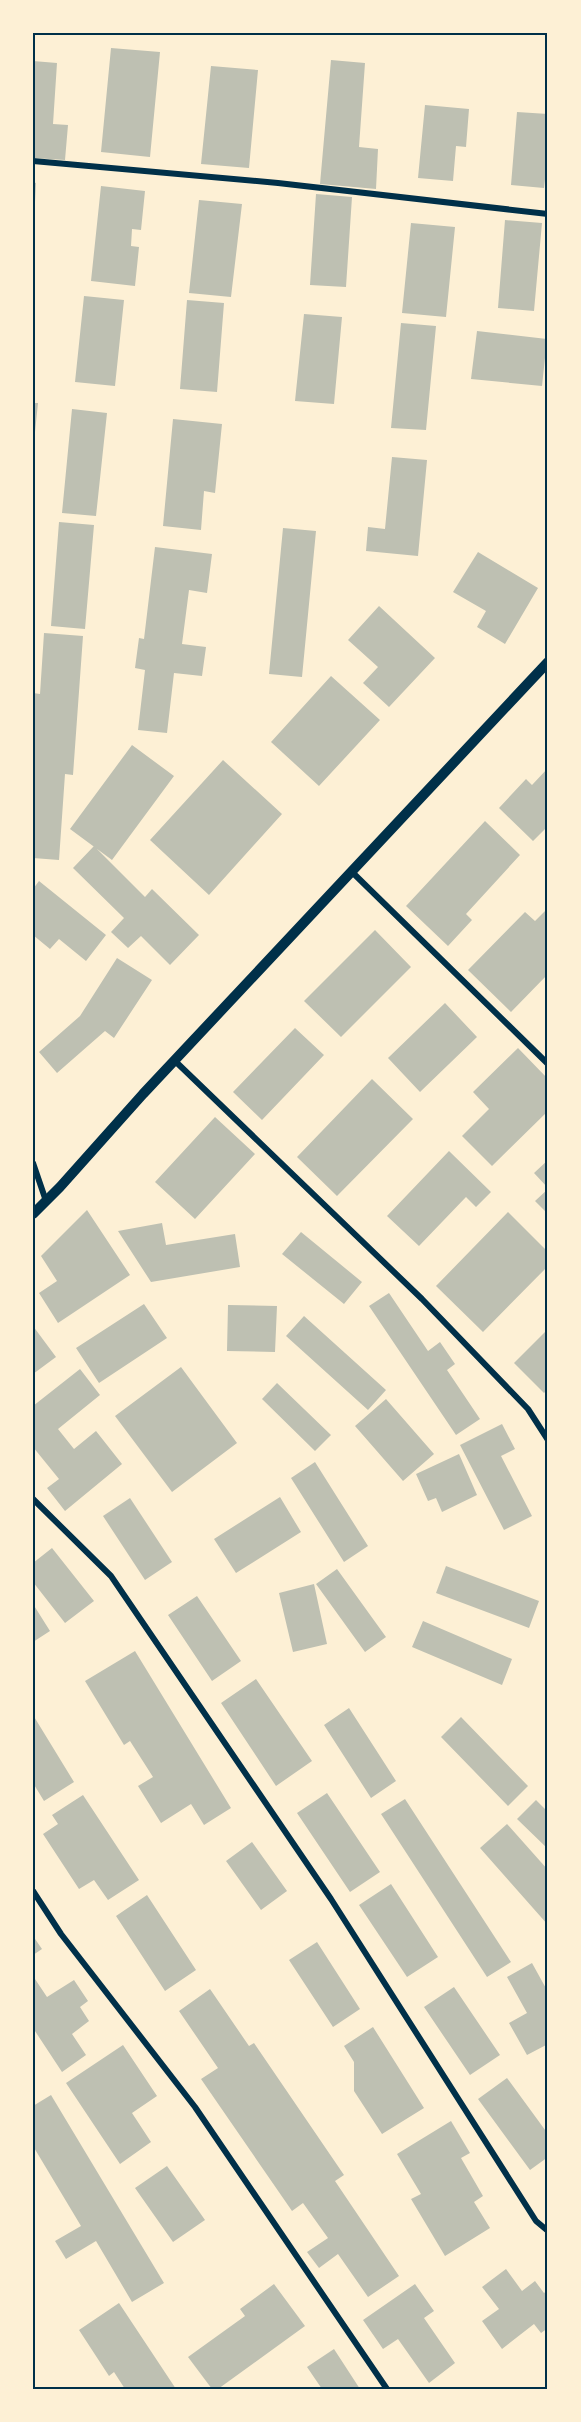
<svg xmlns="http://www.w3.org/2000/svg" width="581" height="2422" font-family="'PT Serif',serif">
  <rect width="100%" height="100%" fill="#fdf0d5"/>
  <path fill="#bec0b2" d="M111,48L160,52L150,157L101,152Z
    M331,60L365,63L359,147L378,149L376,189L320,184Z
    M33,61L57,63L53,124L68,125L65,160L33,158Z
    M211,66L258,70L249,168L201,164Z
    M425,105L469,109L466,147L456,146L453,181L418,178Z
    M517,112L548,114V153L544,188L511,185Z
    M33,182L36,183L35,202H33Z
    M101,186L145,191L141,230L132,229L131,246L139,247L135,286L91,281Z
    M316,194L352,197L346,287L310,285Z
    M199,200L242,204L231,297L189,293Z
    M505,220L542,223L534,311L498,308Z
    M411,223L455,227L446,317L402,313Z
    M84,296L124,300L115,386L75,382Z
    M187,300L224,303L217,392L180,389Z
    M304,314L342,317L334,404L295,401Z
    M401,323L436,326L426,430L391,428Z
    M477,331L547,339L542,386L471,379Z
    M33,403H38L35,432L33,431Z
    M72,409L107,413L96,516L62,513Z
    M173,419L222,424L215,493L204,491L201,530L163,526Z
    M392,457L427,460L418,556L366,551L368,527L385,529Z
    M59,522L94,525L85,629L51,626Z
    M283,528L316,531L302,677L269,674Z
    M155,547L212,554L207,593L189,590L182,644L206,647L202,676L174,673L167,733L138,730L145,670L135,668L139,638L144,639Z
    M478,552L538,588L505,644L477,627L486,611L453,592Z
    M379,606L435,658L389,707L363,683L378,667L348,640Z
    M44,633L83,636L73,775L65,774L59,860L33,858V693L40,694Z
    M331,676L380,720L319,786L271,742Z
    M132,745L174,776L112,860L70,829Z
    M223,760L282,814L209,895L150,840Z
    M548,768V826L533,841L499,808L526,779L532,785Z
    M485,821L520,855L466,914L472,920L448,946L406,906Z
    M94,846L145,897L152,889L199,935L170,965L141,936L128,948L111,932L124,918L73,868Z
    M39,881L106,935L86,961L59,939L50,949L33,935V889Z
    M548,908V974L511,1012L468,970L525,912L535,921Z
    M375,930L411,967L341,1037L304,1001Z
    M117,958L152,980L114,1038L105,1031L57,1073L39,1052L80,1016Z
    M445,1003L477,1037L420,1092L388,1058Z
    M295,1028L324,1055L262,1120L233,1092Z
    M518,1048L548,1079V1111L492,1166L462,1136L489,1109L473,1092Z
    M372,1079L413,1119L337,1196L297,1157Z
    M215,1117L255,1154L195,1219L155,1182Z
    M449,1151L491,1192L476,1207L466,1197L419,1246L387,1216Z
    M548,1160V1188L534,1173Z
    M548,1189V1214L535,1201Z
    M87,1210L130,1275L58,1323L39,1293L57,1281L41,1256Z
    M508,1212L548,1252V1266L483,1332L436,1286Z
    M162,1223L166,1245L235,1234L240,1267L151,1282L118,1231Z
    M301,1232L362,1282L344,1304L282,1254Z
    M389,1293L428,1351L440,1342L455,1364L447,1370L480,1419L456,1435L369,1306Z
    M144,1304L167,1338L99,1383L76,1348Z
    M228,1305L277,1306L275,1352L227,1351Z
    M304,1316L386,1390L368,1410L286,1336Z
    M33,1326L56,1357L33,1374Z
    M548,1329V1389L544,1393L514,1363Z
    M181,1367L237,1443L172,1492L115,1416Z
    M80,1369L100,1395L58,1429L74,1449L96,1431L122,1464L65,1511L47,1488L59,1479L33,1447V1406Z
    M277,1383L331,1435L315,1451L262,1399Z
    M386,1399L434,1454L403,1481L355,1426Z
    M502,1424L515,1449L501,1456L532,1516L504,1530L460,1445Z
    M459,1454L477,1495L442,1512L436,1498L428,1501L416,1474Z
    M315,1462L368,1546L344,1562L291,1478Z
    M280,1497L301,1532L236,1573L214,1539Z
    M130,1498L172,1562L145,1580L103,1516Z
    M52,1548L94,1601L65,1623L33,1582V1563Z
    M446,1566L539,1601L529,1628L436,1593Z
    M337,1569L386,1637L365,1652L316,1584Z
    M314,1584L327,1644L293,1652L279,1593Z
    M197,1596L241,1661L212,1681L168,1615Z
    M33,1604L50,1631L33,1642Z
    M423,1621L512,1659L502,1685L412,1647Z
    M135,1651L231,1808L204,1825L191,1804L161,1823L138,1786L153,1777L130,1741L124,1745L85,1681Z
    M256,1679L312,1761L276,1786L221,1703Z
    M349,1708L396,1781L371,1798L324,1725Z
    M33,1715L74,1782L44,1801L33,1783Z
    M461,1717L528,1786L508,1806L441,1737Z
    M327,1793L380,1872L350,1892L297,1813Z
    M83,1795L139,1880L108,1900L94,1880L79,1889L43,1834L58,1824L52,1815Z
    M405,1799L511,1962L487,1977L381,1814Z
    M536,1800L548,1812V1849L517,1819Z
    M507,1824L548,1870V1925L480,1848Z
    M252,1842L287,1891L261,1910L226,1861Z
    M391,1884L438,1957L407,1977L359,1905Z
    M147,1895L196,1970L165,1991L116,1916Z
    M33,1936L42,1949L33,1955Z
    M317,1942L360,2009L333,2027L289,1960Z
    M532,1963L548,1992V2044L527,2055L509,2023L527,2013L507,1977Z
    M33,1976L47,1997L74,1980L88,2001L80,2007L89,2021L72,2034L86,2055L62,2072L33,2028Z
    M454,1987L500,2055L470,2075L424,2007Z
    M210,1989L249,2046L254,2043L344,2175L335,2181L399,2276L368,2297L338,2254L319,2268L307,2252L328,2238L303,2203L292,2211L201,2079L218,2068L179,2011Z
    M373,2027L424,2108L382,2134L354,2091V2062L344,2046Z
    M123,2045L157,2096L132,2113L151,2142L120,2164L66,2083Z
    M507,2078L548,2134V2157L530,2170L478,2099Z
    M51,2095L164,2283L132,2302L96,2241L66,2259L55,2241L81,2226L33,2146V2106Z
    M451,2121L470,2153L461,2158L483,2196L474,2202L490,2228L445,2256L411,2199L421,2194L397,2154Z
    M167,2166L205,2220L173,2242L135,2188Z
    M506,2269L522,2291L535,2281L544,2293L548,2290V2328L541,2333L534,2324L502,2349L482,2321L499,2309L482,2287Z
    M274,2284L305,2326L218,2389H212L188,2357L245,2316L240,2309Z
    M415,2284L434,2311L424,2318L455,2363L429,2383L398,2339L383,2349L363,2320Z
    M119,2303L176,2389H125L114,2372L109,2376L79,2330Z
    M334,2349L360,2389H322L307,2367Z"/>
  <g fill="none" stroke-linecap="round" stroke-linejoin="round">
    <path stroke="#003049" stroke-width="6" d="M33,161L278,183L548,214
      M351,871L548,1064
      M174,1060L422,1299L528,1409L548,1440
      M33,1163L46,1201
      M33,1499L111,1576L331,1899L536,2221L548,2231
      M33,1891L61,1934L195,2107L387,2389"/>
    <path stroke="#003049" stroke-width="10" d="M33,1214L60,1187L143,1094L548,662"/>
  </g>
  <rect width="581" height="2422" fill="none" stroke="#fdf0d5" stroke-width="69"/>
  <rect x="34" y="34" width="512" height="2354" fill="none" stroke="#003049" stroke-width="2"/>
</svg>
